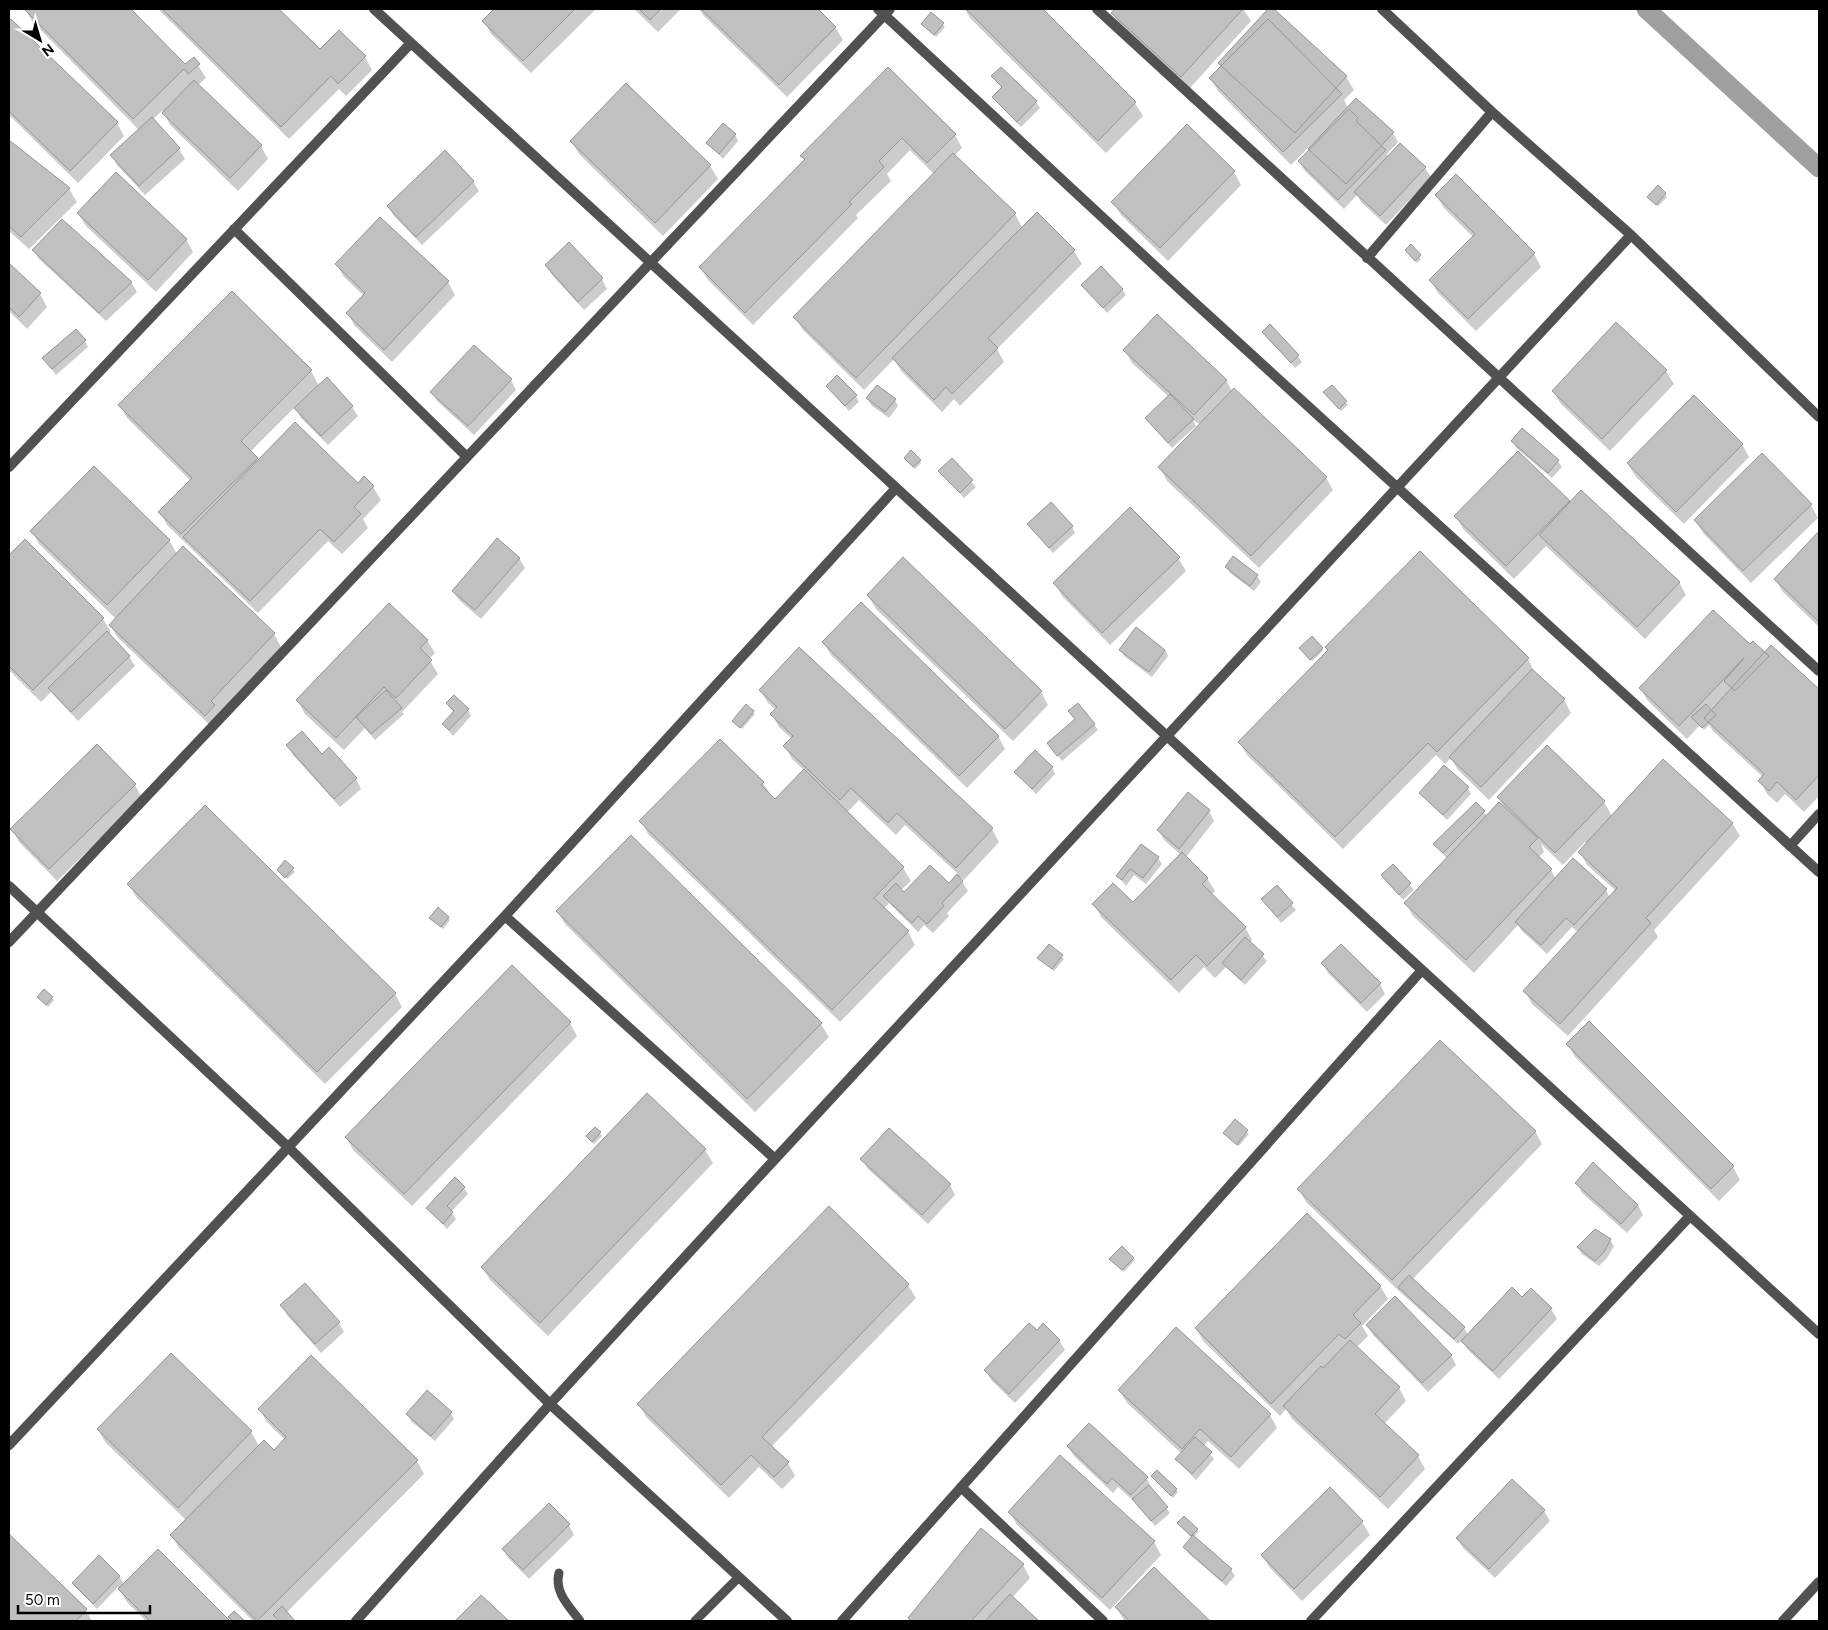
<svg xmlns="http://www.w3.org/2000/svg" width="1828" height="1630" font-family="Figtree,sans-serif">
  <rect width="100%" height="100%" fill="#fff"/>
  <path fill="#0003" fill-rule="evenodd" d="M25,9H129L185,65L194,59L206,78L198,85L261,146L268,159L238,191L171,126L162,111L152,120L179,149L185,159L145,195L117,165L112,155L139,130L32,21Z
    M158,9H277L320,51L365,57L372,70L346,96L339,89L289,139Z
    M496,9H596L531,73L491,34L484,21Z
    M634,9H681L658,32Z
    M699,9H816L835,27L843,40L787,97L704,16Z
    M965,9H1041L1135,103L1143,116L1106,153L970,18Z
    M1117,9H1243L1251,21L1189,89L1120,26L1113,14Z
    M1269,9H1272L1346,77L1354,90L1344,100L1348,108L1393,133L1398,142L1387,154L1389,157L1400,144L1425,168L1431,177L1386,225L1361,202L1357,195L1344,209L1305,171L1299,162L1321,137L1320,136L1291,165L1218,91L1210,78L1222,66L1219,63Z
    M931,14L945,27L936,37L923,24Z
    M11,21L117,123L124,136L78,183L9,115V23Z
    M888,69L955,135L962,148L954,156L1015,214L1023,229L1037,214L1074,251L1082,264L997,349L1004,362L960,406L954,399L942,412L901,371L894,359L864,390L803,330L795,317L934,174L910,150L887,174L891,181L856,215L858,218L753,325L708,280L700,267L805,161L802,156Z
    M993,76L1036,102L1040,108L1021,127L993,98L1002,88Z
    M626,85L710,166L718,179L663,236L579,154L571,141Z
    M735,134L738,141L723,159L708,143Z
    M9,141L69,189L77,202L29,249L9,231Z
    M1234,172L1241,185L1168,261L1121,215L1113,202Z
    M473,181L479,191L422,245L394,216L388,206Z
    M1658,187L1667,197L1658,206L1650,200Z
    M1436,195L1534,254L1541,267L1476,331L1438,293L1430,280L1473,237L1444,208Z
    M78,213L186,239L193,252L156,292L86,226Z
    M380,218L448,282L455,295L392,362L355,326L347,313L364,296L344,277L336,264Z
    M1411,246L1421,259L1417,263L1408,253Z
    M34,250L131,282L137,292L106,321L39,259Z
    M9,265L40,294L47,307L27,329L9,311Z
    M546,266L602,279L607,289L584,310L552,275Z
    M1083,285L1122,289L1126,295L1107,313Z
    M1264,332L1298,356L1302,362L1295,368Z
    M85,341L88,347L56,375L43,358Z
    M1125,350L1226,380L1232,391L1326,478L1333,490L1259,568L1167,481L1160,468L1201,425L1193,420L1196,426L1172,448L1146,418L1169,397L1132,363Z
    M311,371L319,386L326,379L352,407L358,416L328,445L301,418L295,407L250,452L258,461L373,487L381,500L363,519L368,528L342,554L328,541L258,613L167,525L160,512L191,481L127,418L120,405Z
    M1666,371L1674,384L1610,451L1561,404L1553,391Z
    M511,380L516,390L474,435L437,401L432,392Z
    M827,386L856,396L859,402L849,411Z
    M1332,386L1348,405L1341,411L1326,395Z
    M868,398L895,400L898,406L889,418L871,405Z
    M1522,430L1558,461L1562,467L1552,478L1516,448L1513,441Z
    M1742,444L1749,457L1684,524L1636,477L1628,464Z
    M1518,453L1570,504L1679,582L1686,595L1645,639L1546,546L1514,579L1463,529L1456,516Z
    M905,458L920,460L921,463L915,469Z
    M952,460L976,487L964,498L940,471Z
    M1811,505L1818,518L1751,583L1703,533L1695,520Z
    M1029,524L1072,527L1075,533L1053,553Z
    M32,531L169,540L177,554L274,634L281,647L213,728L118,638L110,625L116,619L39,544Z
    M1819,533V627L1783,592L1775,579Z
    M25,541L103,619L111,632L108,634L129,656L135,666L78,721L51,692L41,702L9,670V557Z
    M519,558L525,568L481,619L459,600L453,591Z
    M1178,558L1186,571L1110,645L1062,596L1055,583Z
    M1233,558L1257,576L1261,582L1254,591L1230,573L1227,567Z
    M868,596L1041,692L1048,705L1013,741L876,609Z
    M427,640L435,653L429,659L438,674L402,712L404,714L375,740L365,728L344,750L305,714L298,701Z
    M823,642L998,736L1005,749L967,788L831,655Z
    M1750,646L1765,654L1771,647L1819,691V796L1804,812L1785,794L1777,803L1767,794L1760,781L1763,777L1713,731L1709,725L1704,730L1700,725L1687,739L1648,701L1640,688Z
    M1326,647L1528,659L1535,673L1564,700L1571,713L1489,800L1458,770L1451,758L1445,764L1436,755L1343,849L1247,755L1239,742L1329,651Z
    M1322,648L1323,651L1312,661L1302,651Z
    M1121,650H1165L1168,656L1152,677L1124,656Z
    M760,690L992,829L999,842L964,880L959,876L968,891L947,913L949,916L933,933L924,925L918,932L889,903L884,908L908,932L915,945L840,1022L648,834L641,821L763,783L775,801L805,771L792,759L785,746L792,739L779,727L772,715L776,710L768,703ZM859,800L896,835L905,825L958,874L949,885L904,893L901,890L911,881L903,868L847,813Z
    M447,704L468,710L471,716L453,736L443,724L454,713Z
    M753,712L755,714L742,729L735,724L734,722Z
    M1073,717L1094,724L1098,730L1062,761L1052,749L1076,720Z
    M288,746L322,755L356,779L361,789L340,807L293,755Z
    M1547,746L1604,802L1612,816L1732,823L1740,836L1654,930L1658,937L1568,1036L1532,1004L1525,991L1578,932L1572,927L1547,954L1522,931L1518,925L1474,973L1413,916L1406,903L1447,859L1435,844L1484,812L1487,816L1504,807L1498,797ZM1585,842L1587,844L1580,852L1587,865L1616,891L1610,898L1606,890L1556,879L1551,870L1538,858L1544,852L1541,844L1563,865Z
    M1052,768L1055,774L1036,794L1016,772Z
    M135,785L142,798L57,881L19,842L12,829Z
    M1468,788L1471,794L1447,820L1420,793Z
    M1209,811L1214,821L1186,857L1207,878L1215,891L1211,895L1245,927L1252,940L1250,943L1267,961L1245,985L1226,967L1215,978L1204,967L1179,993L1101,917L1094,904H1133L1181,855L1164,840L1159,830Z
    M631,836L821,1024L829,1037L755,1112L565,924L557,911Z
    M1141,845L1158,858L1162,864L1146,884L1134,875L1126,886L1118,876Z
    M286,862L295,872L287,879L280,873Z
    M1393,866L1414,890L1403,900L1382,876Z
    M129,884L395,994L402,1007L325,1084L136,897Z
    M1277,887L1296,910L1281,923L1263,900Z
    M448,917L450,920L443,929L430,918Z
    M1049,945L1064,959L1054,971L1039,958Z
    M1323,963L1380,984L1385,994L1367,1012L1328,973Z
    M44,991L54,1000L48,1007L38,997Z
    M570,1023L577,1036L412,1206L354,1151L346,1138Z
    M1568,1044L1733,1167L1740,1180L1719,1201L1575,1057Z
    M647,1095L705,1150L713,1163L548,1336L490,1280L482,1267Z
    M1235,1121L1249,1134L1239,1146L1225,1133Z
    M595,1128L602,1136L594,1144L589,1139Z
    M1535,1131L1542,1144L1412,1280L1464,1328L1468,1335L1523,1299L1531,1290L1551,1309L1557,1319L1499,1379L1468,1350L1462,1340L1458,1344L1400,1292L1306,1202L1299,1189Z
    M862,1159L950,1185L955,1195L928,1224L868,1169Z
    M1577,1183L1638,1205L1643,1215L1627,1233L1582,1193Z
    M464,1188L468,1194L451,1212L456,1219L447,1229L428,1208Z
    M829,1208L908,1285L916,1298L771,1447L788,1463L795,1476L782,1489L759,1467L729,1498L646,1417L639,1404Z
    M1610,1240L1614,1246L1607,1258L1599,1266L1582,1254L1578,1248Z
    M1133,1258L1134,1261L1124,1272L1112,1262Z
    M1380,1286L1388,1299L1362,1326L1368,1336L1356,1348L1399,1388L1406,1401L1384,1424L1418,1456L1425,1469L1388,1509L1292,1419L1286,1409L1280,1416L1204,1342L1196,1329Z
    M282,1305L339,1323L344,1332L321,1353L287,1315Z
    M1367,1325L1451,1355L1456,1365L1428,1392L1373,1335Z
    M1059,1340L1065,1350L1015,1403L991,1380L986,1371Z
    M171,1355L251,1432L259,1446L274,1452L285,1440L267,1422L259,1409L417,1461L424,1474L286,1613L293,1621H253L179,1548L171,1535L186,1520L106,1443L98,1430Z
    M1119,1390L1270,1415L1277,1428L1239,1469L1208,1441L1203,1446L1214,1459L1196,1480L1176,1459L1181,1453L1127,1403Z
    M427,1392L451,1413L454,1419L435,1441L411,1421L408,1415Z
    M1068,1447L1147,1478L1151,1489L1170,1513L1155,1526L1136,1503L1118,1487L1113,1493L1074,1456Z
    M1157,1471L1178,1492L1173,1498L1152,1477Z
    M1512,1480L1544,1511L1550,1521L1495,1578L1463,1548L1457,1538Z
    M1010,1512L1154,1542L1161,1555L1110,1610L1017,1525Z
    M1362,1522L1370,1535L1302,1601L1270,1568L1262,1555Z
    M1179,1523L1197,1530L1198,1532L1194,1537L1231,1570L1235,1576L1226,1586L1188,1553L1184,1547L1192,1538Z
    M569,1525L574,1535L529,1579L509,1559L503,1549Z
    M9,1536L86,1610L92,1621H9Z
    M158,1551L228,1621H146L127,1602L118,1587L97,1609L74,1584L119,1576L124,1584Z
    M1023,1565L1030,1578L1012,1598L1038,1621H911L909,1618Z
    M1154,1568L1209,1621L1124,1620L1116,1607Z"/>
  <g fill="none" stroke-linecap="round" stroke-linejoin="round">
    <path stroke="#9f9f9f" stroke-width="19" d="M1646,9L1819,168"/>
  </g>
  <path fill="#c0c0c0" stroke="#959595" d="M24,9H131L185,64L194,57L200,64L188,74L184,69L133,119Z
    M162,9H279L320,49L339,30L366,56L338,84L331,76L281,127Z
    M494,9H575L523,61L482,21Z
    M639,9H661L650,20Z
    M701,9H818L836,27L779,85Z
    M966,9H1043L1136,102L1098,141Z
    M1115,9H1243L1181,77L1111,13Z
    M1268,9H1274L1347,76L1295,133L1218,63Z
    M931,12L944,23L934,35L921,24Z
    M11,19L118,122L70,171L9,111V21Z
    M1268,19L1342,94L1283,152L1209,78Z
    M888,67L956,134L927,163L902,138L879,161L884,167L849,202L852,204L745,313L699,267L805,159L800,156Z
    M1001,67L1037,101L1017,122L992,97L1002,87L991,76Z
    M194,80L262,145L230,178L162,113Z
    M626,83L711,165L655,223L570,141Z
    M1356,98L1394,132L1346,184L1308,149Z
    M1349,109L1358,118L1356,121L1386,150L1338,200L1298,161Z
    M152,117L180,148L139,186L110,155Z
    M723,123L736,134L719,154L706,143Z
    M1187,124L1235,171L1160,248L1111,202Z
    M9,140L70,188L21,237L9,226Z
    M1400,143L1426,167L1380,216L1354,192Z
    M445,150L474,181L416,237L387,206Z
    M953,153L1016,213L856,378L793,317Z
    M116,172L187,239L148,280L77,213Z
    M1456,174L1535,253L1468,319L1429,280L1475,234L1435,195Z
    M1658,185L1666,193L1656,205L1647,197Z
    M1037,212L1075,250L988,338L998,348L952,394L946,387L934,400L892,358Z
    M380,217L449,281L384,350L346,313L365,293L335,264Z
    M62,219L132,282L99,313L32,250Z
    M569,242L603,278L578,302L545,265Z
    M1411,244L1421,255L1415,261L1405,250Z
    M9,263L41,293L19,317L9,307Z
    M1101,266L1123,289L1103,308L1081,285Z
    M232,291L312,370L241,441L258,458L181,534L158,512L192,478L118,405Z
    M1157,314L1227,380L1194,415L1123,350Z
    M1616,322L1667,370L1602,439L1552,391Z
    M1270,324L1299,355L1291,363L1262,332Z
    M76,329L86,340L52,369L42,358Z
    M474,345L512,379L468,426L430,392Z
    M837,375L857,395L845,406L826,386Z
    M327,377L353,406L321,436L294,408Z
    M877,385L896,399L885,412L866,398Z
    M1332,385L1347,401L1339,409L1323,392Z
    M1234,388L1327,477L1251,556L1158,467Z
    M1170,394L1194,419L1168,443L1145,418Z
    M1694,395L1743,444L1676,512L1627,463Z
    M295,422L358,483L364,476L374,486L354,507L361,514L334,542L320,529L250,601L183,537Z
    M1522,428L1559,460L1548,473L1511,441Z
    M911,450L921,460L913,467L904,458Z
    M1518,451L1570,501L1506,566L1454,516Z
    M1762,453L1812,504L1743,571L1694,520Z
    M952,458L973,480L960,493L938,471Z
    M94,466L170,540L107,605L30,531Z
    M1581,490L1680,582L1637,627L1539,535Z
    M1051,502L1073,526L1049,548L1027,524Z
    M1130,507L1180,557L1102,633L1053,583Z
    M1819,531V622L1774,579Z
    M497,538L520,558L475,610L452,591Z
    M25,539L104,618L33,690L9,666V555Z
    M183,546L275,633L211,701L215,705L205,716L109,625Z
    M1420,551L1529,658L1437,752L1428,743L1335,837L1238,742L1328,650L1325,647Z
    M1233,556L1258,575L1250,586L1225,567Z
    M903,557L1042,691L1005,729L867,595Z
    M861,602L999,736L959,776L822,642Z
    M389,603L428,640L420,648L432,660L396,698L384,687L336,738L296,700Z
    M1713,610L1750,644L1753,641L1769,656L1735,691L1724,681L1744,658L1679,726L1639,688Z
    M1136,627L1165,650L1149,672L1119,650Z
    M107,631L130,656L71,712L48,688Z
    M1312,636L1323,648L1310,660L1299,648Z
    M1771,645L1819,689V775L1796,800L1777,782L1769,791L1758,781L1764,774L1704,718Z
    M799,647L993,828L956,868L897,813L888,823L851,788L840,800L783,746L793,736L770,714L777,707L759,690Z
    M1532,669L1565,699L1481,787L1449,757Z
    M386,690L402,708L371,734L356,717Z
    M454,695L469,709L449,730L442,724L454,711L446,703Z
    M1078,703L1095,724L1057,756L1047,743L1075,719L1068,711Z
    M746,704L754,711L740,728L732,721Z
    M1706,704L1716,715L1702,728L1691,717Z
    M302,731L322,754L329,747L357,778L334,799L286,745Z
    M720,739L764,782L761,785L775,799L804,769L904,867L874,898L909,931L832,1010L639,821Z
    M97,744L136,784L49,869L10,829Z
    M1547,745L1605,801L1555,853L1497,797Z
    M1035,750L1053,767L1032,789L1014,772Z
    M1663,759L1733,823L1646,918L1651,923L1560,1024L1523,991L1617,888L1578,852Z
    M1444,765L1469,787L1443,815L1419,793Z
    M1188,792L1210,810L1179,849L1157,830Z
    M1476,802L1485,811L1443,853L1433,844Z
    M1499,802L1538,838L1529,847L1552,869L1466,960L1404,903Z
    M205,805L396,993L317,1072L127,884Z
    M631,835L822,1023L747,1099L556,911Z
    M1141,844L1159,857L1143,878L1130,869L1122,880L1116,876Z
    M1182,852L1208,878L1202,884L1246,927L1207,966L1196,955L1171,980L1092,904L1113,883L1133,902Z
    M1573,858L1607,889L1574,925L1566,918L1541,945L1515,922Z
    M285,860L294,868L285,878L277,870Z
    M1393,864L1411,883L1399,895L1381,875Z
    M930,865L949,883L957,874L963,881L942,903L944,906L927,924L918,916L912,923L883,896L896,883L904,892Z
    M1277,885L1293,903L1277,917L1261,899Z
    M438,907L449,917L441,927L429,918Z
    M1245,937L1264,954L1241,980L1222,963Z
    M1049,944L1063,955L1052,969L1037,958Z
    M1341,944L1381,983L1361,1003L1321,963Z
    M512,965L571,1022L404,1194L345,1137Z
    M44,989L53,997L46,1005L37,997Z
    M1589,1021L1734,1166L1711,1189L1566,1044Z
    M1440,1040L1536,1131L1392,1280L1297,1189Z
    M647,1093L706,1149L540,1323L481,1267Z
    M1235,1119L1248,1130L1237,1145L1223,1133Z
    M595,1127L601,1132L592,1142L586,1136Z
    M889,1128L951,1184L922,1215L860,1159Z
    M1593,1162L1638,1205L1621,1224L1575,1183Z
    M455,1177L465,1187L447,1206L453,1212L443,1224L426,1208Z
    M829,1206L909,1284L762,1437L789,1462L774,1477L751,1455L721,1485L637,1404Z
    M1307,1213L1381,1286L1353,1315L1361,1323L1345,1339L1339,1334L1271,1404L1195,1328Z
    M1595,1229L1611,1239L1604,1252L1595,1261L1577,1247Z
    M1122,1246L1134,1258L1122,1270L1109,1259Z
    M1409,1275L1465,1327L1454,1339L1398,1287Z
    M305,1283L340,1322L315,1344L280,1305Z
    M1512,1287L1522,1297L1531,1288L1552,1308L1493,1371L1461,1341Z
    M1395,1296L1452,1355L1422,1383L1366,1325Z
    M1029,1323L1037,1330L1043,1323L1060,1340L1009,1394L984,1370Z
    M1176,1327L1271,1414L1231,1457L1200,1429L1182,1449L1118,1390Z
    M1350,1340L1400,1387L1375,1414L1419,1455L1380,1497L1283,1406L1321,1366L1323,1368Z
    M171,1353L252,1431L178,1508L97,1429Z
    M311,1355L418,1460L257,1621L170,1535L264,1440L274,1450L286,1437L258,1409Z
    M427,1390L452,1412L431,1436L406,1414Z
    M1089,1423L1148,1477L1131,1495L1112,1478L1107,1484L1067,1446Z
    M1195,1437L1212,1452L1192,1474L1175,1459Z
    M1060,1455L1155,1541L1102,1598L1008,1512Z
    M1157,1470L1177,1489L1171,1496L1151,1476Z
    M1512,1479L1545,1510L1489,1569L1456,1538Z
    M1149,1485L1168,1507L1151,1521L1132,1499Z
    M1330,1487L1363,1521L1294,1589L1261,1555Z
    M549,1503L570,1524L523,1570L502,1549Z
    M1184,1516L1198,1529L1191,1536L1177,1523Z
    M981,1528L1024,1564L971,1621H911L908,1618Z
    M9,1534L87,1609L76,1621H9Z
    M1193,1535L1232,1569L1222,1581L1183,1547Z
    M158,1549L230,1621H150L118,1589Z
    M99,1555L120,1576L93,1604L72,1583Z
    M1154,1567L1210,1621H1130L1115,1607Z
    M1010,1594L1039,1621H985Z
    M481,1595L509,1621H455Z
    M282,1606L295,1621H279L273,1615Z
    M234,1611L245,1621H233L228,1617Z"/>
  <g fill="none" stroke-linecap="round" stroke-linejoin="round">
    <path stroke="#515151" stroke-width="9" d="M559,1573C554,1592 569,1606 580,1621
      M695,1621L739,1577"/>
    <path stroke="#515151" stroke-width="10" d="M374,9L1819,1334
      M878,9L1184,293L1819,872
      M1097,9L1819,671
      M1382,9L1492,112L1631,235L1819,417
      M234,229L466,456
      M1367,258L1492,112
      M9,467L411,43
      M1790,846L1819,814
      M505,916L775,1159
      M9,942L890,9
      M9,1445L505,916L896,488
      M961,1487L1103,1621
      M356,1621L550,1404L775,1159L1631,235
      M842,1621L1422,970
      M1311,1621L1690,1216
      M1783,1621L1819,1582"/>
    <path stroke="#515151" stroke-width="10" d="M9,886L287,1146L550,1404L787,1621"/>
  </g>
  <rect width="1828" height="1630" fill="none" stroke="#000000" stroke-width="20"/>
  <g transform="translate(40 40) rotate(142)" stroke="#ffffff" stroke-width="4" paint-order="stroke">
  <path d="M0-4L9 19L0 12L-9 19Z" fill="#000000"/>
  <text y="-8" font-size="14" font-weight="bold" text-anchor="middle" fill="#000000">N</text>
  </g>
  <path d="M18 1605v8h132v-8" fill="none" stroke="#000000" stroke-width="2.5"/>
  <text x="25" y="1605" font-size="15" fill="#000000" stroke="#ffffff" stroke-width="4" paint-order="stroke">50 m</text>
</svg>
